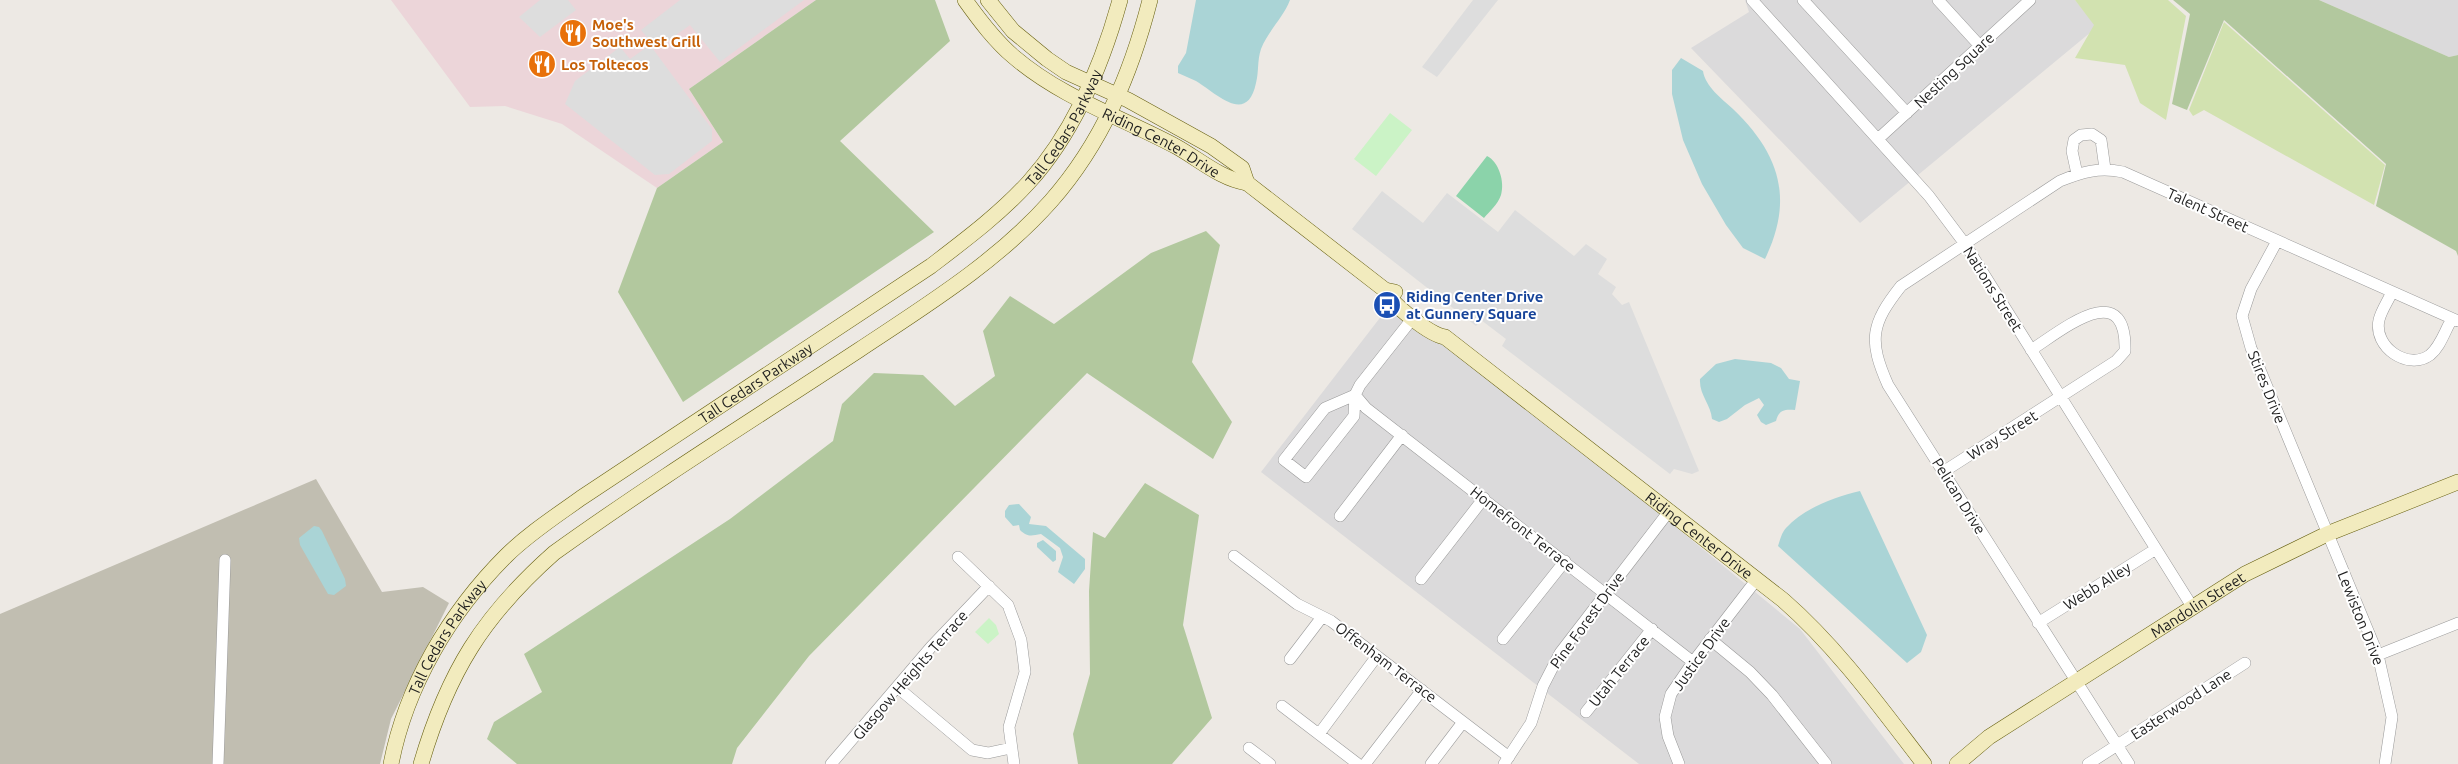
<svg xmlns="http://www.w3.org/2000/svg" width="2458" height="764" font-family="Ubuntu,sans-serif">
  <rect width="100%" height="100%" fill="#ede9e4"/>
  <path fill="#dbdadb" d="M1745,0H2075L2097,27L1860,223L1691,48L1749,12Z
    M2319,0H2458V55L2449,57Z
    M1396,297L1800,629L1904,764H1639L1261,472Z"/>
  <path fill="#ecd5d9" d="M391,0H816L689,89L723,142L657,188L562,124L505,106L470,107Z"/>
  <path fill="#c1beb1" d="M316,479L382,592L423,587L449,603L391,719L380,764H0V614Z"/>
  <path fill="#d2e2b0" d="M2075,0H2168L2186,16L2166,120L2140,103L2125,65L2075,58L2094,25Z
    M2224,22L2385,165L2374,205L2204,110L2193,116L2189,110Z"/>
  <path fill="#b2c89e" d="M816,0H935L950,41L840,141L934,232L683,402L618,292L657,188L723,142L689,89Z
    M2173,0H2319L2449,57L2458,55V256L2456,251L2376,206L2386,164L2224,20L2187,110L2172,104L2190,14Z
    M1206,231L1220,245L1192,362L1232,422L1213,459L1087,373L809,656L737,748L732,764H517L487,739L494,722L542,692L524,654L730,519L833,441L842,404L874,373L923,375L955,406L995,376L983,331L1010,296L1054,324L1151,253Z
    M1145,483L1199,515L1183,625L1212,718L1172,764H1078L1073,734L1090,674L1089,591L1093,532L1105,538Z"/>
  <path fill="#cbf3c6" d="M1390,113L1412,130L1376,176L1354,159Z
    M989,618L996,625L999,634L988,644L975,632Z"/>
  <path fill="#8bd3aa" d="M1487,156C1499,162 1505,182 1501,195C1498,204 1490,211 1484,218L1456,196Z"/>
  <path fill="#ddd" d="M540,0H568L576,10L540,37L519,17Z
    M680,0H804L720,62L690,25L657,49L641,30Z
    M1473,0H1498L1437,77L1422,67Z
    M650,45L712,129V141L669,174L655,175L565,104L575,81L620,47L630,59Z
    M1382,191L1423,223L1447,193L1498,232L1515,210L1574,256L1586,244L1607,259L1598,274L1616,287L1612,294L1622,305L1629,302L1699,471L1692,474L1674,469L1670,474L1502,346L1506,339L1481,320L1476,326L1352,229Z"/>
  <path fill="#aad4d6" d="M1196,0H1290C1283,18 1268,31 1261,49C1257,61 1259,72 1256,83C1247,126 1216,93 1196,81C1190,78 1184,76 1178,73V66L1186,53Z
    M1681,58L1703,71C1705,86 1722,99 1733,109C1780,154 1794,199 1765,259L1743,248L1726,225L1702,184L1683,140L1672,94V70Z
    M1735,359L1771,363L1781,368L1789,379L1800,381L1795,410C1784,409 1779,410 1776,421L1766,425L1761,422L1757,415L1764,405L1759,398L1745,405L1727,419L1719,422L1712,419C1711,404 1699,395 1700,379L1716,364Z
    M1860,491L1927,635L1921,652L1907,663L1778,546C1780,540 1782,532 1786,528C1804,508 1835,497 1860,491Z
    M1019,504L1031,517L1029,524L1046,526L1085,559V569L1074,584L1058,572L1063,557L1060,548L1041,534C1031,536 1027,537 1020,530L1019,525L1013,526L1005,517V511L1009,505Z
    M314,526L319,527L322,531L345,579L346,586L334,595L328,594L300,545L299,538Z
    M1043,540L1056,551V560L1053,562L1037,547V543Z"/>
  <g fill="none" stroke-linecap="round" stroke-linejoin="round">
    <g stroke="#9a9a9a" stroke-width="12">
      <path id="street" d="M1752,0L1929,196L1965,244L2193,608
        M1803,0L1907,113
        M1938,0L1980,46
        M1878,139L2030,0
        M2077,174L2072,151L2074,140L2081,135L2092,134L2101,140L2105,169
        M2277,241L2251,289L2242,316L2251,348L2378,655L2392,717L2385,764
        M2392,292C2388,301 2381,311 2379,320C2373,347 2408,371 2430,355C2441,346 2445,330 2452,319
        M1355,395L1366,408L1693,662
        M1355,395L1325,408L1284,460L1306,477L1354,416L1355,395L1360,385L1416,314
        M1943,472L2116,361L2125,351C2127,275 2061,331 2031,350
        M1340,516L1402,435
        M1234,556L1297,604L1331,621L1509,757
        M958,557L1008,605L1021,640L1025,672L1009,727L1014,764
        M1421,579L1484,498
        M2038,623L2156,549
        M1503,639L1565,561
        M1710,639L1750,672L1772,695L1826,764
        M2378,655L2458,623
        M1290,659L1322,617
        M897,687L972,750L988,753L1011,748
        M1282,706L1358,764
        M1586,712L1652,629
        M1319,734L1377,656
        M1249,748L1270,764
        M218,764L225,560
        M831,764L931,647L989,586
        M1365,764L1422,690
        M1431,764L1463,722
        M1504,764L1531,723L1543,686L1560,653L1670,510
        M1679,764L1668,736L1665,717L1671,694L1693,662L1757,579
        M2088,764L2245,663
        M2129,764L1888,385C1868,340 1871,324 1901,286L2060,181C2082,172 2099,167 2123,172L2458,321"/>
    </g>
    <g stroke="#676011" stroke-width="16">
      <g id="secondary">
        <path id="s1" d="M965,0C980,21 995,41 1014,57C1062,98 1123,118 1177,147C1200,160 1221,179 1247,183L1385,290L1395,292"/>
        <path d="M988,0L1013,31L1047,59L1066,72L1128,100L1211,146L1242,168L1247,183"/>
        <path id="s2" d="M1385,290C1391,304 1430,335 1445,337L1783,600C1838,648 1880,707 1924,764"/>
        <path id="s3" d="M391,764C406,686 450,612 506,556C528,534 556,516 581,498L931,266C965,240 1000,214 1029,182C1075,131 1102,65 1120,0"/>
        <path d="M421,764C448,672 483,616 554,553C653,482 757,417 859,350C925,306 997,262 1051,201C1102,143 1131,74 1150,0"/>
        <path id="s4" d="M1957,764L1989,737L2245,574L2327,534L2458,482"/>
      </g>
    </g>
    <use href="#street" stroke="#fff" stroke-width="11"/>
    <use href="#secondary" stroke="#f2ebbe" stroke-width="15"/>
  </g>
  <defs>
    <g id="restaurant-disc" transform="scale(1.4375)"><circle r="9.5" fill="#e8710a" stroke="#fff"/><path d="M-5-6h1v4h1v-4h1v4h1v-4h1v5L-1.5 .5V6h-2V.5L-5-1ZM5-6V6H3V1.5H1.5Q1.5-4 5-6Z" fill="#fff"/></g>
    <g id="bus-disc" transform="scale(1.4375)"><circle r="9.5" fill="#1a4fb4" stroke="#fff"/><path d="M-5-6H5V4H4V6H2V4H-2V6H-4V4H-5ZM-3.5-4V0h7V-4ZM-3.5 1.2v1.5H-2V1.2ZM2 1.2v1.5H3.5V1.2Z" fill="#fff"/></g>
  </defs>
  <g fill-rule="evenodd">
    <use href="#restaurant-disc" x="573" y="33"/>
    <use href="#restaurant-disc" x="542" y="64"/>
    <use href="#bus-disc" x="1387" y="305"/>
  </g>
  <g text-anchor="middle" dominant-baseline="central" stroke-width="4" stroke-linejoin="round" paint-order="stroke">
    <g font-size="15" font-weight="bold" fill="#c56008" stroke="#fff" text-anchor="start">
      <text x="592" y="24">Moe's<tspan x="592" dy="17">Southwest Grill</tspan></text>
      <text x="561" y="64">Los Toltecos</text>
    </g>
    <g font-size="15" fill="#1d1d1d" stroke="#fff">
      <text transform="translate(1954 70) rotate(-43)">Nesting Square</text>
      <text stroke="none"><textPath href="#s3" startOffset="950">Tall Cedars Parkway</textPath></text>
      <text stroke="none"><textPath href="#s1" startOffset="246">Riding Center Drive</textPath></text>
      <text transform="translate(2208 210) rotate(24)">Talent Street</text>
      <text transform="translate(1993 289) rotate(58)">Nations Street</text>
      <text stroke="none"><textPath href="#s3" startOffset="545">Tall Cedars Parkway</textPath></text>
      <text transform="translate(2267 387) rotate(68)">Stires Drive</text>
      <text transform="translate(2002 435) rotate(-32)">Wray Street</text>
      <text transform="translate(1959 496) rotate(58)">Pelican Drive</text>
      <text transform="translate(1523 529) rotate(38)">Homefront Terrace</text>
      <text stroke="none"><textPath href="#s2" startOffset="400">Riding Center Drive</textPath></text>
      <text transform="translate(2097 586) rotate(-32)">Webb Alley</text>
      <text stroke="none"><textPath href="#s4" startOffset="289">Mandolin Street</textPath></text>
      <text transform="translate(2361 618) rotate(68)">Lewiston Drive</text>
      <text transform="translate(1587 620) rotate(-54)">Pine Forest Drive</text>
      <text stroke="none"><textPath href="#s3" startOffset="140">Tall Cedars Parkway</textPath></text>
      <text transform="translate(1701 654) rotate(-54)">Justice Drive</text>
      <text transform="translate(1386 662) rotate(37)">Offenham Terrace</text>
      <text transform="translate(1619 671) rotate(-51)">Utah Terrace</text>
      <text transform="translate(910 675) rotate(-49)">Glasgow Heights Terrace</text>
      <text transform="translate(2181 704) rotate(-33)">Easterwood Lane</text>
    </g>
    <g font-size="15" font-weight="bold" fill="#164399" stroke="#fff" text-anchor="start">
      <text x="1406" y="296">Riding Center Drive<tspan x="1406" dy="17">at Gunnery Square</tspan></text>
    </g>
  </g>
</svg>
